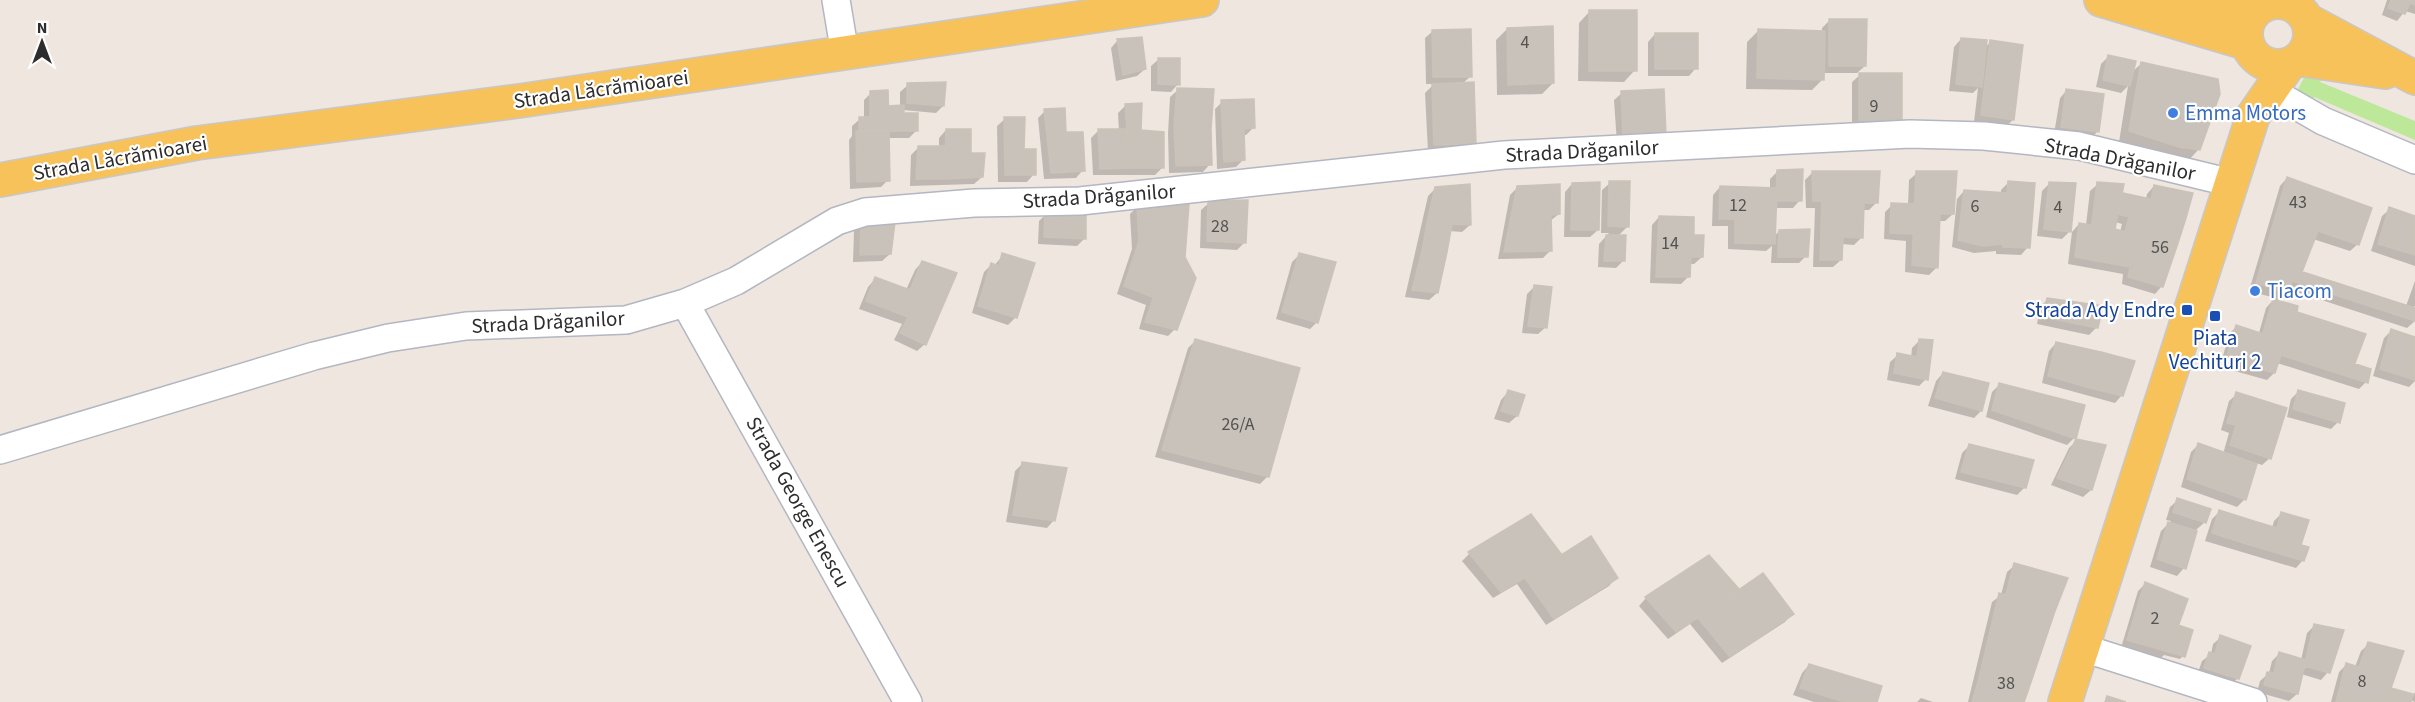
<svg xmlns="http://www.w3.org/2000/svg" width="2415" height="702" font-family="'Source Sans 3',sans-serif">
  <rect width="100%" height="100%" fill="#efe6df"/>
  <path fill="#bde89a" d="M2327,71L2320,82L2415,121V140L2314,97L2310,105L2297,91L2307,72Z"/>
  <path fill="#0003" fill-rule="evenodd" d="M2387,0H2415V14L2405,11L2397,21L2382,15Z
    M1590,11L1635,70L1624,82L1578,81L1579,23Z
    M1830,20L1865,66L1857,73H1823V79L1812,90L1746,89L1747,42L1758,31L1822,32V28Z
    M1507,29L1553,83L1542,94L1497,95L1496,40Z
    M1433,31L1471,76L1462,84L1474,144L1467,151L1428,152L1425,93L1434,84H1426L1425,38Z
    M1655,34L1696,68L1689,76H1648V42Z
    M1961,39L1985,47L1991,42L2013,120L2005,127L1974,122L1978,88L1973,93L1949,91L1954,47Z
    M1118,40L1145,69L1137,76L1116,81L1111,48Z
    M2109,56L2131,73L2142,63L2199,149L2188,161L2119,142L2128,86L2121,93L2096,87L2101,64Z
    M1159,59L1178,84L1171,92L1151,91V66Z
    M1860,75L1901,122L1852,130V82Z
    M908,85L943,106L936,113L903,110V115L917,130L909,138H887L888,180L881,187L850,189L849,140L852,136V126L860,119H864V100L871,93L887,107H900V92Z
    M1178,90L1209,129L1210,164L1203,172L1169,173L1168,133L1170,97Z
    M2067,90L2097,132L2090,139L2054,134L2060,98Z
    M1622,93L1665,135L1617,144L1614,100Z
    M1222,102L1253,128L1246,135H1242L1243,160L1236,167L1217,169L1215,109Z
    M1125,106L1163,167L1155,175H1093L1091,138L1099,130L1119,131L1118,113Z
    M1045,111L1065,134L1083,170L1076,178L1044,179L1038,118Z
    M1005,119L1034,174L1027,182H998L997,126Z
    M946,130L970,154L982,177L974,184L910,186L911,155L919,147H939V138Z
    M1778,171L1800,200L1793,208H1775L1774,237L1779,231L1806,256L1799,263H1771L1772,246L1766,251L1728,249V226H1712L1713,195L1720,187L1770,189V179Z
    M1813,172L1876,203L1869,210H1862L1861,238L1854,245L1841,244V260L1833,267H1813L1815,208H1806L1805,180Z
    M1917,173L1953,214L1945,221H1938L1936,268L1929,275L1905,272L1906,241L1884,239L1885,212L1892,205H1908L1909,180Z
    M2287,178L2358,244L2350,251L2313,239L2300,273L2406,306L2415,281V306L2412,308L2415,309V321L2407,328L2288,289L2277,302L2295,313L2364,335L2353,364L2366,382L2359,389L2277,363L2274,373L2267,380L2220,367L2229,334L2237,326L2259,333L2266,308L2275,298L2249,291L2280,186Z
    M2009,182L2028,247L2021,255L1996,254V251L1974,253L1952,247L1957,199L1964,191L2001,194V190Z
    M1610,183L1628,226L1618,236L1623,261L1616,268L1598,267L1599,244L1609,233H1601L1602,190Z
    M2050,183L2070,231L2062,239L2037,236L2042,191Z
    M1572,184L1598,230L1590,237H1564L1565,192Z
    M2098,184L2122,195L2146,199L2147,194L2154,186L2162,286L2155,294L2122,284L2123,274L2068,264L2072,232L2079,224L2086,225L2090,191ZM2115,222L2122,224L2120,232L2113,230Z
    M1518,187L1559,214L1550,221V251L1543,258L1498,259L1510,195Z
    M1436,188L1470,225L1462,232L1449,231L1437,293L1429,300L1405,297L1428,196Z
    M1209,203L1244,243L1237,250L1200,248L1201,210Z
    M1137,207L1183,258L1175,329L1168,336L1139,329L1146,305L1117,294L1132,249L1130,214Z
    M2390,209L2415,218V266L2371,251L2382,216Z
    M1046,214L1084,239L1077,246L1038,244L1039,221Z
    M1659,217L1692,237L1702,257L1694,264H1689L1688,277L1681,284L1650,283L1652,225Z
    M862,223L890,254L882,261L853,262L854,231Z
    M1003,255L1016,317L1008,325L972,313L984,272L991,265L994,266Z
    M1299,255L1317,322L1310,329L1276,319L1292,262Z
    M922,262L925,344L917,351L894,340L902,324L859,309L868,287L875,279L906,290L915,270Z
    M1534,287L1546,327L1538,334L1522,333L1527,294Z
    M2048,299L2097,327L2089,335L2037,324L2040,307Z
    M2391,331L2415,338V381L2409,387L2373,376L2384,338Z
    M1195,341L1268,476L1260,484L1155,457L1188,348Z
    M1919,341L1926,379L1919,386L1887,380L1890,362L1898,355L1911,358L1912,348Z
    M2056,343L2122,395L2115,403L2042,383L2049,351Z
    M1943,373L1981,411L1974,418L1928,406L1936,381Z
    M1999,385L2074,438L2067,445L1986,417L1992,392Z
    M2299,391L2338,422L2331,429L2287,417L2291,399Z
    M1508,392L1523,396L1517,416L1509,423L1494,419L1501,400Z
    M2237,394L2270,458L2262,465L2256,463L2245,499L2237,507L2181,487L2191,452L2198,445L2223,454L2229,433L2221,430L2229,401Z
    M2076,441L2104,446L2091,490L2083,497L2051,485L2069,448Z
    M1970,445L2032,461L2024,488L2017,495L1955,479L1962,453Z
    M1022,464L1054,520L1047,528L1006,522L1015,471Z
    M2178,500L2205,522L2196,530L2184,568L2177,576L2150,567L2161,531L2171,521L2166,520L2170,507Z
    M2219,512L2272,528L2274,521L2282,513L2299,546L2303,560L2296,568L2205,541L2212,519Z
    M1530,516L1562,557L1616,578L1609,586L1546,625L1517,584L1493,598L1462,561L1469,554Z
    M1708,557L1740,592L1792,614L1785,622L1722,663L1690,624L1668,639L1639,606L1646,598Z
    M2015,565L2066,579L2023,702H1968L1992,602L2001,595L2007,572Z
    M2145,584L2176,626L2183,656L2180,659L2164,655L2160,659L2121,648L2138,591Z
    M2314,626L2328,672L2321,680L2301,674L2297,694L2289,701L2257,692L2260,681L2269,673L2272,661L2279,654L2301,660L2307,633Z
    M2221,637L2238,678L2230,686L2197,675L2202,661L2211,654L2213,644Z
    M2369,644L2389,688L2413,696L2415,692V702L2410,700L2409,702H2331L2339,672L2346,665L2355,667L2361,651Z
    M1809,665L1875,702H1814L1793,695L1802,673Z
    M1921,698L1933,702H1917Z"/>
  <path fill="#c8c2ba" stroke="#cbc2b8" stroke-width="1.5" d="M2391,0H2415V5L2410,3L2405,14L2388,8Z
    M1589,10H1637V71H1589Z
    M1829,19H1867L1866,66H1829Z
    M1553,26L1554,83L1508,85L1507,28Z
    M1471,29L1472,77H1433L1432,30Z
    M1758,29L1825,31L1824,80L1757,78Z
    M1655,33H1698V69H1655Z
    M1142,37L1146,69L1123,75L1117,39Z
    M1961,38L1987,40L1982,87L1956,84Z
    M1990,40L2023,45L2014,120L1981,115Z
    M2108,55L2136,61L2130,86L2103,80Z
    M1158,58H1180V85L1158,84Z
    M2141,62L2218,79L2220,94L2200,150L2179,147L2129,131Z
    M1859,73H1902V123H1859Z
    M946,82L944,106L907,103V83Z
    M1474,82L1476,144L1434,145L1432,84Z
    M1177,88L1214,89L1211,129L1174,125Z
    M1664,89L1666,135L1623,137L1621,91Z
    M2066,89L2104,94L2099,132L2061,127Z
    M888,90L889,131H859V117H870V91Z
    M1254,99L1255,128L1244,129L1245,160L1224,162L1221,100Z
    M1142,103L1141,130L1164,132V168H1130L1125,104Z
    M904,105V113H918V131H889L888,106Z
    M1065,108L1066,132H1083L1085,171L1051,173L1044,109Z
    M1004,117H1025L1024,149H1036V175H1005Z
    M1174,125L1211,129L1212,165L1176,166Z
    M946,129H971V153H985L983,177L945,179Z
    M1098,129H1126L1130,168L1100,169Z
    M856,131H889L890,181L857,182Z
    M918,146H946L945,179H916Z
    M1803,169L1802,201H1776L1777,170Z
    M1812,171H1846L1842,260H1820L1822,201H1813Z
    M1846,171H1880L1878,203H1864L1863,238L1843,237Z
    M1916,171H1957L1954,214H1940L1938,268L1912,265Z
    M2287,177L2372,208L2359,245L2318,231L2302,272L2263,259Z
    M1609,181H1630L1629,227L1608,226Z
    M2008,181L2035,183L2030,248L2003,247Z
    M1600,182L1599,230H1571L1572,183Z
    M2049,182L2076,183L2071,232L2044,229Z
    M2097,182L2124,184L2115,229L2092,224Z
    M1470,184L1471,225L1427,223L1435,187Z
    M1560,184V214L1551,215L1552,251L1504,252L1517,186Z
    M2154,185L2193,193L2186,218L2149,211Z
    M1720,186L1777,188L1775,244L1735,243V219H1719Z
    M1964,190L2007,193L2003,244L1982,246L1958,240Z
    M2123,193L2151,199L2149,211L2186,218L2177,246L2125,232L2129,217L2118,214Z
    M1248,200L1246,243L1207,241L1208,201Z
    M1891,203L1915,204L1913,234L1890,233Z
    M1189,204L1185,257L1167,259L1153,297L1124,286L1139,241L1137,205Z
    M2389,207L2415,216V255L2378,244Z
    M1086,209V239L1044,237L1045,212Z
    M1659,216L1694,217V235H1704L1703,257H1691L1690,277H1656Z
    M861,222H895L891,254L860,255Z
    M1427,223L1452,224L1447,252L1422,251Z
    M2079,223L2115,229L2177,246L2163,287L2128,277L2130,267L2075,257Z
    M1810,229L1808,257H1778L1779,230Z
    M1606,235H1626L1625,261H1604Z
    M1422,251L1447,252L1438,293L1412,290Z
    M1002,253L1035,263L1017,318L978,306L991,263L999,266Z
    M1299,253L1336,262L1318,323L1282,312Z
    M1185,257L1196,278L1177,330L1145,322L1167,259Z
    M2263,259L2415,308V321L2292,281L2288,293L2256,283Z
    M922,261L957,273L926,345L900,333L908,317L866,301L875,277L910,290Z
    M1534,285L1552,287L1547,328L1528,326Z
    M2047,298L2103,306L2098,328L2043,317Z
    M2273,299L2298,306L2297,312L2366,334L2355,363L2263,333Z
    M2236,325L2371,369L2368,383L2281,355L2275,373L2226,360Z
    M2391,329L2415,337V380L2380,369Z
    M1195,339L1300,368L1269,477L1162,450Z
    M1919,339L1933,340L1928,380L1894,373L1897,353L1917,357Z
    M2056,342L2101,352L2090,388L2048,376Z
    M2101,352L2135,361L2123,396L2090,388Z
    M1943,372L1989,383L1982,411L1935,398Z
    M1999,383L2085,405L2076,439L1992,410Z
    M1508,390L1525,395L1518,416L1501,411Z
    M2298,390L2345,403L2340,423L2293,409Z
    M2236,392L2287,408L2271,459L2230,445L2236,425L2227,423Z
    M2076,439L2106,445L2092,490L2057,478Z
    M2198,443L2257,464L2246,500L2187,479Z
    M1969,444L2034,460L2026,488L1961,472Z
    M1022,462L1067,468L1055,521L1013,515Z
    M2177,498L2211,509L2206,523L2173,512Z
    M2219,510L2257,522L2250,545L2212,533Z
    M2281,512L2309,520L2301,545L2309,547L2304,561L2250,545L2257,522L2277,528Z
    M1531,514L1562,555L1501,592L1468,552Z
    M2168,522L2197,531L2186,569L2157,559Z
    M1591,536L1618,578L1554,619L1525,578Z
    M1709,555L1740,590L1676,632L1645,597Z
    M2014,563L2068,578L2055,611L2006,594Z
    M1763,573L1794,614L1730,657L1698,618Z
    M2145,582L2188,599L2169,652L2127,640Z
    M1999,593L2055,611L2027,694L1979,678Z
    M2314,624L2344,630L2330,673L2304,666Z
    M2178,625L2193,630L2185,657L2169,652Z
    M2220,635L2251,646L2239,679L2204,668L2209,652L2215,654Z
    M2368,642L2404,651L2391,688L2413,694L2411,702H2336L2346,663L2359,667Z
    M2279,652L2306,660L2298,694L2264,685L2267,672L2274,673Z
    M1809,664L1882,686L1877,702H1844L1800,688Z
    M1979,678L2027,694L2024,702H1972Z
    M2107,696L2126,702H2105Z"/>
  <g fill="none" stroke-linecap="round" stroke-linejoin="round">
    <g stroke="#b3b7c1" stroke-width="30">
      <path id="minor" d="M836,0L845,54
        M2271,91L2323,121L2415,160
        M685,303L908,702
        M0,450L314,356L388,338L466,326L626,320L685,303L736,281L837,221L865,212L974,203L1080,201L1504,155L1910,134L1984,136L2079,146L2232,183
        M2083,648L2253,702"/>
    </g>
    <g stroke="#c8c8c8" stroke-width="36">
      <path id="major" d="M2101,0L2246,43
        M2149,1L2261,6
        M2246 34a32 32 0 1 1 64 0a32 32 0 1 1-64 0Z
        M2307,20L2415,78
        M2298,59L2385,72
        M0,180L197,143L519,101L1202,0
        M2065,702L2253,116L2289,64"/>
    </g>
    <use href="#minor" stroke="#fff" stroke-width="27"/>
    <use href="#major" stroke="#f8c25b" stroke-width="33"/>
  </g>
  <g fill="#3f7fe0" stroke="#fff" stroke-width="2">
    <circle cx="2173" cy="113" r="6"/>
    <circle cx="2255" cy="291" r="6"/>
  </g>
  <g fill="#1a4fb4" stroke="#fff" stroke-width="2">
    <rect x="2181" y="304" width="12" height="12" rx="3"/>
    <rect x="2209" y="310" width="12" height="12" rx="3"/>
  </g>
  <g text-anchor="middle" dominant-baseline="central" stroke-width="4.5" stroke-linejoin="round" paint-order="stroke">
    <g font-size="18" fill="#545250">
      <text x="1525" y="42">4</text>
      <text x="1874" y="106">9</text>
      <text x="2298" y="202">43</text>
      <text x="1738" y="205">12</text>
      <text x="1975" y="206">6</text>
      <text x="2058" y="207">4</text>
      <text x="1220" y="226">28</text>
      <text x="1670" y="243">14</text>
      <text x="2160" y="247">56</text>
      <text x="1238" y="424">26/A</text>
      <text x="2155" y="618">2</text>
      <text x="2362" y="681">8</text>
      <text x="2006" y="683">38</text>
    </g>
    <g font-size="21" fill="#2d2d2d" stroke="#fff">
      <text transform="translate(601 89) rotate(-8)">Strada Lăcrămioarei</text>
      <text transform="translate(1582 151) rotate(-3)">Strada Drăganilor</text>
      <text transform="translate(120 158) rotate(-10)">Strada Lăcrămioarei</text>
      <text transform="translate(2120 159) rotate(11)">Strada Drăganilor</text>
      <text transform="translate(1099 196) rotate(-4)">Strada Drăganilor</text>
      <text transform="translate(548 322) rotate(-3)">Strada Drăganilor</text>
      <text transform="translate(798 502) rotate(61)">Strada George Enescu</text>
    </g>
    <g font-size="21" fill="#366cbe" stroke="#fff" text-anchor="start">
      <text x="2185" y="113">Emma Motors</text>
      <text x="2267" y="291">Tiacom</text>
    </g>
    <g font-size="21" fill="#164399" stroke="#fff" text-anchor="end">
      <text x="2175" y="310">Strada Ady Endre</text>
      <text x="2215" y="338" text-anchor="middle">Piata<tspan x="2215" dy="24">Vechituri 2</tspan></text>
    </g>
  </g>
  <g transform="translate(42 42)" stroke="#ffffff" stroke-width="4.5" paint-order="stroke">
  <path d="M0-4.5L10 22L0 15L-10 22Z" fill="#2d2d2d"/>
  <text y="-9" font-size="16" font-weight="bold" text-anchor="middle" fill="#2d2d2d">N</text>
  </g>
</svg>
